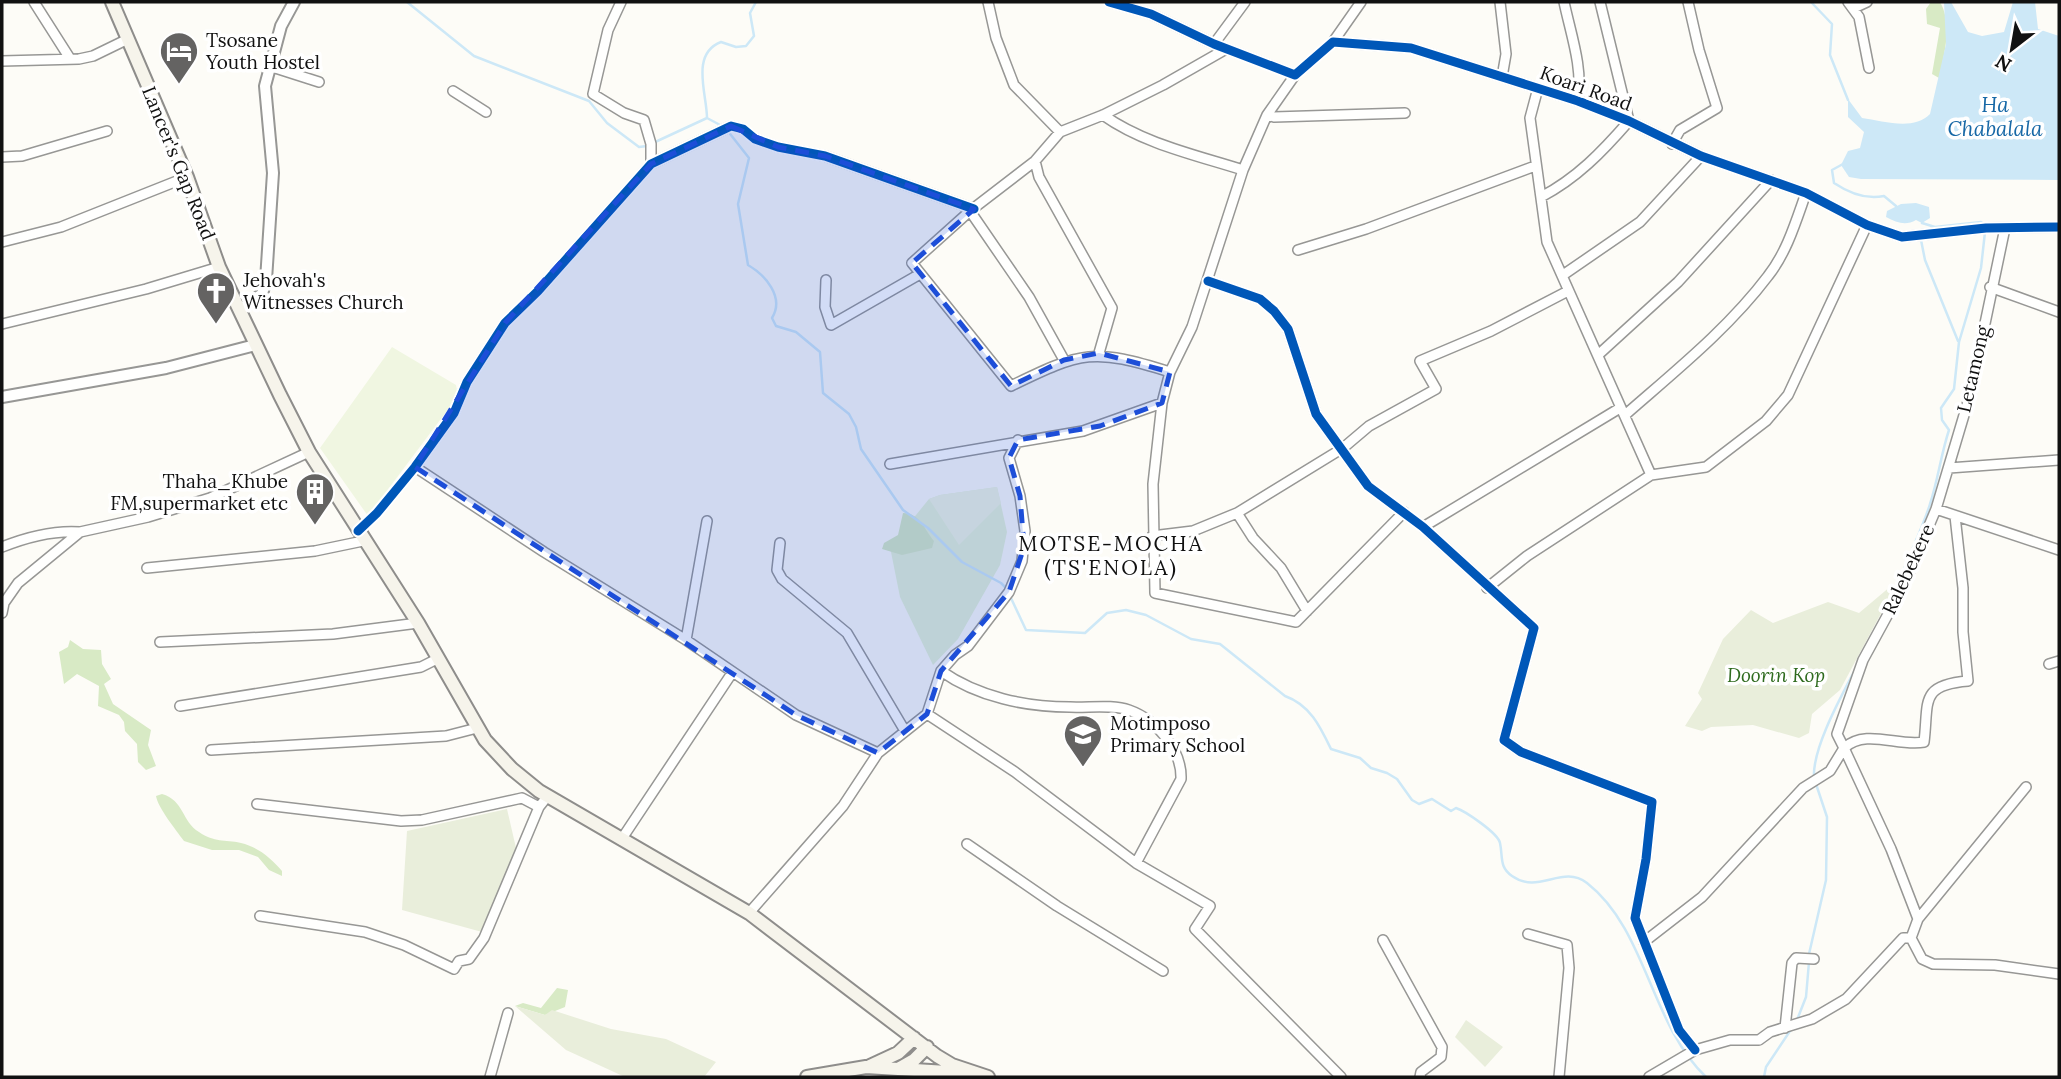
<svg xmlns="http://www.w3.org/2000/svg" width="2061" height="1079" font-family="Lora,serif">
  <rect width="100%" height="100%" fill="#fdfcf7"/>
  <path fill="#e7f3d7" d="M997,487L1007,532L1000,565L958,639L933,665L900,597L890,547L929,499L940,495Z"/>
  <path fill="#d8eac5" d="M1931,2H1940C1953,24 1944,55 1939,78L1932,74L1940,28L1927,24L1926,9Z
    M903,513C920,513 924,529 934,541L932,548L902,555L882,549L884,543L898,535Z
    M70,640L83,649L101,650L102,664L111,679L104,684L113,704L151,730L148,745L156,766L146,770L138,762L137,744L125,731L124,722L119,715L98,706L99,686L77,674L64,684L59,652L68,647Z
    M162,794C184,800 182,822 199,832C215,843 224,839 241,843C258,847 271,858 282,871V876L269,870L258,857L239,850H212L184,841C176,830 158,808 156,796Z
    M557,988L568,990L565,1007L545,1015L515,1006L523,1003L541,1008Z"/>
  <path fill="#e9eedb" d="M1891,586L1893,591L1840,690L1812,714L1809,733L1799,738L1753,725L1711,727L1702,731L1685,726L1702,699L1698,693L1723,639L1751,610L1773,623L1828,602L1859,613Z
    M507,809L516,848L482,932L402,910L407,831Z
    M515,1006L545,1015L552,1010L611,1029L666,1039L716,1062L704,1077H625L566,1050Z
    M1466,1020L1503,1047L1485,1067L1455,1037Z"/>
  <path fill="#f0f6e1" d="M392,347L456,385L458,396L368,516L320,448Z
    M997,487L1001,503L959,545L929,499L940,495Z"/>
  <path fill="#cde8f7" d="M1944,2H1951L1968,32L1982,36L2004,32L2013,2H2035L2038,29L2059,36V180L1861,179L1849,177L1841,165L1848,151L1860,148L1864,132L1848,117V99L1862,118C1883,121 1914,131 1930,114L1946,44Z
    M1916,203L1929,207L1930,218L1922,223L1916,220C1906,226 1897,223 1886,217L1887,211L1901,204Z"/>
  <g fill="none" stroke-linecap="round" stroke-linejoin="round">
    <path stroke="#cde8f7" stroke-width="2.5" d="M407,2L474,56L589,101L607,123L639,147L647,146
      M1811,2L1832,24L1830,55L1848,100
      M722,126L707,118C707,94 690,54 721,42L736,47L746,46L754,36L750,13L756,2
      M727,130L749,158L738,204L748,265C765,275 785,297 772,318L776,326L796,332L820,352L823,393L849,414L856,427L861,449L903,510L928,528L962,562L1001,583L1008,590
      M653,143L707,118
      M1843,164L1832,170L1834,183C1849,193 1866,200 1884,196L1896,206
      M1922,223L1935,227L1981,222L1985,225
      M1921,240L1925,260L1958,341
      M1900,580C1909,554 1922,530 1930,504C1938,480 1941,454 1949,430L1942,420L1941,408L1954,389L1959,342L1981,268L1985,232
      M1010,596L1026,630L1085,633L1107,613L1126,610L1146,615L1191,639L1220,644L1285,696C1310,705 1320,726 1331,749L1360,758L1371,768L1387,773L1397,779L1412,800L1419,804L1432,799L1451,811L1456,808C1465,811 1498,833 1500,843C1503,857 1499,867 1512,876C1539,895 1562,864 1587,883C1647,930 1650,1024 1706,1077
      M1814,778C1812,748 1842,695 1856,668
      M1809,954L1826,880L1827,817L1816,784
      M1797,1020L1806,997L1809,962
      M1764,1077L1766,1067L1792,1028"/>
    <g stroke="#979795" stroke-width="12">
      <path id="minor" d="M34,2L69,57
        M621,2L608,30L593,94L624,113L644,120L651,144V164
        M988,2L996,38L1014,85L1060,132
        M1109,2L1151,14L1214,44L1295,75L1333,42L1411,48L1578,101L1629,121L1701,156L1806,193L1867,225L1902,237L1986,228L2059,227
        M1500,2L1506,54L1502,77
        M1564,2C1571,35 1583,67 1578,101
        M1848,2L1859,17L1869,68
        M1854,8L1867,2
        M1333,42L1361,2
        M1214,44L1245,2
        M2,61L79,59L93,56L128,39
        M269,66L319,82
        M1295,75L1267,115L1243,170L1192,327L1170,372L1162,403L1153,484L1155,593L1296,622L1404,512
        M1538,88L1530,118L1547,242L1651,475
        M453,91L486,112
        M1103,115C1144,144 1196,155 1243,170
        M1267,115L1274,117L1405,113
        M1672,144L1680,130L1717,108L1699,50L1688,2
        M2,157L22,156L107,131
        M1035,161L1039,177L1112,308L1099,353
        M1541,197C1577,178 1602,152 1629,121L1600,2
        M970,211L1029,297L1064,360
        M2,242L61,227L187,177
        M1298,250L1366,229L1535,166
        M1563,275L1640,222L1701,156
        M826,280L825,307L831,325L920,274
        M1208,281L1260,299L1274,311L1288,329L1316,414L1368,486L1423,527L1534,628L1504,740L1521,752L1652,802L1646,859L1635,918L1679,1030L1695,1050
        M1990,287L2059,312
        M2,324L146,289L219,267
        M1598,355L1678,282L1771,180
        M1170,372C1093,348 1083,351 1011,386L912,263L970,211L1035,161L1060,132L1103,115L1163,85L1226,49
        M1625,415C1674,372 1728,329 1768,276C1787,252 1796,221 1806,193
        M890,464L1083,431L1162,403
        M415,467L544,552L686,640L796,715L878,753
        M1949,468L2059,460
        M1936,509L1970,395L2005,228
        M1237,513L1253,538L1281,568L1307,611
        M1955,516L1963,588V632L1968,681C1919,685 1929,702 1924,742C1898,747 1866,728 1844,748L1891,849L1918,919L1911,938L1922,959L1933,964L1995,965L2059,974
        M1423,527L1620,408
        M358,531L377,513L415,467L454,413L467,382L505,323L538,291L651,164L731,126L743,129L755,139L778,147L825,156L974,209
        M1152,536L1193,531L1237,513L1343,448L1369,426L1436,389L1420,361L1491,331L1568,291
        M780,543L777,570L782,579L847,633L905,731
        M2,547C27,537 52,530 80,532
        M147,568L315,551L363,541
        M1487,588L1527,556L1651,475L1706,467L1766,421L1788,395L1867,225
        M2,613L4,603L18,583L80,532L148,517L210,498L309,452
        M686,640L707,521
        M160,642L333,634L418,623
        M2049,664L2059,661
        M941,671C978,697 1026,707 1070,707C1087,708 1113,704 1129,710C1157,720 1182,750 1181,779L1136,863
        M180,706L421,667L437,659
        M927,714L1015,772L1136,863L1210,906L1195,929L1341,1077
        M211,750L446,736L477,728
        M257,804L401,821L422,820L522,798L539,807
        M621,840L732,673
        M967,844L1057,906L1163,971
        M749,913L843,806L878,753L927,714L941,671L955,655L968,646L1009,592L1022,561L1025,531L1020,496L1009,458L1018,440
        M260,916L365,932L404,945L454,969L459,961L469,959L484,938L539,807L547,797
        M1918,919L2026,787
        M1528,934L1567,945L1569,968L1559,1077
        M1383,940L1442,1047L1441,1057L1421,1072L1420,1077
        M1644,942L1702,897L1803,788L1830,771L1844,748L1837,734L1863,660L1905,583L1936,509L2059,550
        M1785,1028L1792,963L1796,958L1814,959
        M490,1077L508,1013
        M1649,1077L1695,1050L1730,1040H1759L1770,1032L1812,1019L1846,999L1903,938H1911"/>
    </g>
    <g stroke="#979795" stroke-width="14">
      <path id="tertiary" d="M240,310L262,294L266,280L273,173L265,86L281,26L294,2
        M2,397L166,368L255,345"/>
    </g>
    <g stroke="#8e8d8b" stroke-width="16">
      <path id="secondary" d="M112,2L187,177L219,267L280,395L309,452L418,623L485,740L512,769L539,791L749,913L937,1056L952,1065L988,1077
        M870,1066L898,1053L914,1038
        M900,1068L914,1060L927,1047
        M807,1077L866,1067L963,1073"/>
    </g>
    <use href="#minor" stroke="#fffffe" stroke-width="9"/>
    <use href="#tertiary" stroke="#fffffe" stroke-width="10"/>
    <use href="#secondary" stroke="#f6f4eb" stroke-width="12"/>
    <g stroke="#fff" stroke-width="13">
      <path id="cycleway" d="M1109,2L1151,14L1214,44L1295,75L1333,42L1411,48L1578,101L1629,121L1701,156L1806,193L1867,225L1902,237L1986,228L2059,227
        M1208,281L1260,299L1274,311L1288,329L1316,414L1368,486L1423,527L1534,628L1504,740L1521,752L1652,802L1646,859L1635,918L1679,1030L1695,1050
        M358,531L377,513L415,467L454,413L467,382L505,323L538,291L651,164L731,126L743,129L755,139L778,147L825,156L974,209"/>
    </g>
    <use href="#cycleway" stroke="#0057b8" stroke-width="9"/>
  </g>
  <path fill="#1d4ed8" fill-opacity="0.2" stroke="#1d4ed8" stroke-width="5" stroke-dasharray="14 9" stroke-linejoin="round" d="M731,126L778,147L825,156L974,209L912,263L1011,386L1064,360L1099,353L1170,372L1162,403L1100,426L1018,440L1009,458L1020,496L1024,547L1009,592L941,671L927,714L878,753L796,715L415,467L505,323L651,164Z"/>
  <defs>
    <g id="hotel-pin" transform="scale(2.0125)"><path d="M0 17L-7.5 6A9.5 9.5 0 1 1 7.5 6Z" fill="#646362" stroke="#fff"/><path d="M-6-4.5h1.5V1H6V5H4.5V3h-9V5H-6ZM-4 0a1.8 1.8 0 1 1 3.6 0ZM.5 0V-2.5h3Q6-2.5 6 0Z" fill="#fff"/></g>
    <g id="church-pin" transform="scale(2.0125)"><path d="M0 17L-7.5 6A9.5 9.5 0 1 1 7.5 6Z" fill="#646362" stroke="#fff"/><path d="M-1.2-6h2.4v3.5h3.3v2.4h-3.3V6h-2.4V-.1h-3.3v-2.4h3.3Z" fill="#fff"/></g>
    <g id="building-pin" transform="scale(2.0125)"><path d="M0 17L-7.5 6A9.5 9.5 0 1 1 7.5 6Z" fill="#646362" stroke="#fff"/><path d="M-4-6H4V6H1V3H-1V6H-4ZM-2.5-4.3h1.7v1.8h-1.7ZM.8-4.3h1.7v1.8H.8ZM-2.5-1h1.7V.8h-1.7ZM.8-1h1.7V.8H.8Z" fill="#fff"/></g>
    <g id="school-pin" transform="scale(2.0125)"><path d="M0 17L-7.5 6A9.5 9.5 0 1 1 7.5 6Z" fill="#646362" stroke="#fff"/><path d="M0-5L7-2L0 1L-7-2ZM-4 1L0 2.5L4 1V4Q0 6-4 4Z" fill="#fff"/></g>
  </defs>
  <g fill-rule="evenodd">
    <use href="#hotel-pin" x="179" y="51"/>
    <use href="#church-pin" x="216" y="291"/>
    <use href="#building-pin" x="315" y="492"/>
    <use href="#school-pin" x="1083" y="734"/>
  </g>
  <g text-anchor="middle" dominant-baseline="central" stroke-width="7" stroke-linejoin="round" paint-order="stroke">
    <g font-size="19" fill="#111" stroke="#fff" text-anchor="start">
      <text x="206" y="40">Tsosane<tspan x="206" dy="22">Youth Hostel</tspan></text>
      <text x="243" y="280">Jehovah's<tspan x="243" dy="22">Witnesses Church</tspan></text>
      <text x="288" y="481" text-anchor="end">Thaha_Khube<tspan x="288" dy="22">FM,supermarket etc</tspan></text>
      <text x="1110" y="723">Motimposo<tspan x="1110" dy="22">Primary School</tspan></text>
    </g>
    <g font-size="19" fill="#111" stroke="#fff">
      <text transform="translate(1586 88) rotate(20)">Koari Road</text>
      <text transform="translate(179 163) rotate(68)">Lancer's Gap Road</text>
      <text transform="translate(1973 369) rotate(-77)">Letamong</text>
      <text transform="translate(1908 569) rotate(-65)">Ralebekere</text>
    </g>
    <g font-size="19" font-style="italic" fill="#2f6b1f" stroke="#fff">
      <text x="1776" y="675">Doorin Kop</text>
    </g>
    <g font-size="21" font-style="italic" fill="#1768a6" stroke="#fff">
      <text x="1995" y="104">Ha<tspan x="1995" dy="24">Chabalala</tspan></text>
    </g>
    <g font-size="21" letter-spacing="2" fill="#111" stroke="#fff">
      <text x="1111" y="543">MOTSE-MOCHA<tspan x="1111" dy="24">(TS'ENOLA)</tspan></text>
    </g>
  </g>
  <rect width="2061" height="1079" fill="none" stroke="#111111" stroke-width="7"/>
  <g transform="translate(2012 49) rotate(211)" stroke="#ffffff" stroke-width="5" paint-order="stroke">
  <path d="M0-5L12 26L0 18L-12 26Z" fill="#111111"/>
  <text y="-10" font-size="19" font-weight="bold" text-anchor="middle" fill="#111111">N</text>
  </g>
</svg>
